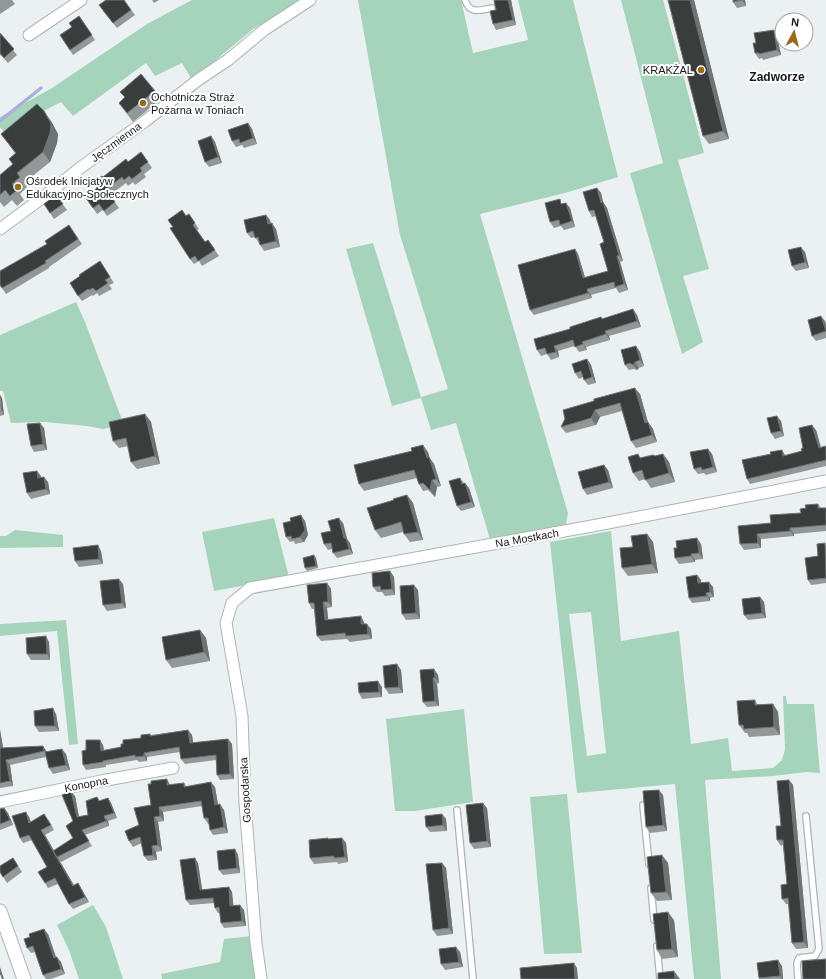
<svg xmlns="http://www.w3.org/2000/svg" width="826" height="979" font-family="Arial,sans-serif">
  <rect width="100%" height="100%" fill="#ebf1f3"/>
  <path fill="#a5d4ba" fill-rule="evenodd" d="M192,0H301L253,29L192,80L182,63L155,76L146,63L73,116L61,102L4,132L0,127V117L52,88L147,24Z
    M358,0H461L473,53L528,40L518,0H573L618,177L565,193L480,214L568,513L566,524L491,543L456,423L431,430L421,398L392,406L346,249L373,243L421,397L448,389L400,235Z
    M621,0H663L704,153L678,160L709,269L683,276L703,342L682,354L630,173L663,163Z
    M76,302L85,322L124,425L103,429L87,426L45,422L11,423L3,391H0V335Z
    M274,518L289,577L214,591L202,532Z
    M15,530L63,535V547L0,548V536H6Z
    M611,531L621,641L679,631L691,744L728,738L732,771L773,768L782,760L785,749L783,696H786L787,704H814L820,773L806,772L773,776L705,780L721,979H694L675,784L577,793L550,542ZM591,612L606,753L587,756L569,614Z
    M66,620L78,744L69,745L57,631L0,636V624Z
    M464,709L473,802L415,811H395L386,719Z
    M567,794L582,953L544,954L530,797Z
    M93,905L106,927L123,979H79L69,950L57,925Z
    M252,936L259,979H162L161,974L220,962L224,939Z"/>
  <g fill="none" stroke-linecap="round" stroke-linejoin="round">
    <path stroke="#a7b1de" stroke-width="3.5" d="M0,121L41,88"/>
    <g stroke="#afb4b6" stroke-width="8">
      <path id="service" d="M465,0C470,15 480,10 492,8
        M643,805L649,864
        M457,810L473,979
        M651,888L654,920
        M657,946L660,979
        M798,979L797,963L799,958L815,956L819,949L806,816"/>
    </g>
    <g stroke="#afb4b6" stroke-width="13">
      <path id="minor" d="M29,35L81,0
        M0,229L46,195L80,168L144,122L198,80L228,60L264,30L310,0
        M0,802L101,781L173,768
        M261,979L256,943L245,803L242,716L226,623L232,603L250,588L592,526L826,481"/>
    </g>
    <g stroke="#afb4b6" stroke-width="15">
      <path id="tertiary" d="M0,911L24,979"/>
    </g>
    <use href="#service" stroke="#fff" stroke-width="5.5"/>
    <use href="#minor" stroke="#fff" stroke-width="11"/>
    <use href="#tertiary" stroke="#fff" stroke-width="13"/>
  </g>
  <path fill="#929898" d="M0,0H12L15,4L0,14Z
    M124,0L135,15L117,28L103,11Z
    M152,0H159L154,3Z
    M511,0L516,25L496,30L493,24L496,10Z
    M668,0H694L729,139L709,144L703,136Z
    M733,0H745L746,6L737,8L733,2Z
    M79,16L95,40L73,55L60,35L72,27Z
    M0,33L17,55L8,63L1,55L0,56Z
    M777,36L781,55L763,60L762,58L759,59L755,53L756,43Z
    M155,91L161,99L133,122L119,103L125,98L120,92Z
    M51,121L58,134L57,143L50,162L24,183L27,187L20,194L24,200L17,206L12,200L4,207L0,202V175L13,164L9,159L15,153L1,134Z
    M248,123L252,129L257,144L244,148L242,145L236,147L232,141Z
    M211,136L215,142L222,163L209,167L205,162Z
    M141,152L152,168L144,174L146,177L135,185L133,182L128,186L126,183L110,195L119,208L107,216L103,210L97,214L86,198L97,188L103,177L128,162Z
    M597,188L601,193L603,202L607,208L623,261L620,262L628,290L619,293L616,288L591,295L592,298L534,315L530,310L575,249L578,254L585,278L608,271L604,242L596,216L592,217L589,211Z
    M56,195L67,210L54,219L44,204Z
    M566,203L570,208L575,227L564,230L561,226L554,228L550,222Z
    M189,214L199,229L197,230L205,242L208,240L219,256L202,266L199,261L194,264L190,259L186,216Z
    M266,215L270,220L271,224L276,229L280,247L264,251L255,237L251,238L247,233Z
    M69,225L82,244L49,267V268L6,294L2,288L47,244Z
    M805,252L809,268L796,271L792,266Z
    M100,261L114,283L109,285L112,289L99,296L97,293L93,296L92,295L82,301L78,296L80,276Z
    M633,309L637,315L641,327L609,336L610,340L586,347L587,350L579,352L575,346L558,351L559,357L551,360L547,354L541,356L537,350L570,329L601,317L602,319Z
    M825,321L826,325V338L816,341L812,336Z
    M636,346L640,352L644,366L639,368L637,370L634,369L629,370L625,365Z
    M587,359L591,365L596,383L588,385L584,380L583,377L579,379L575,373Z
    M640,394L648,422L653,429L657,442L636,448L631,441L622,411L600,417L596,425L566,433L561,427L565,419Z
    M0,395L2,398L4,415L0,416Z
    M145,414L151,422L160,464L137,469L131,462L128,446L119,448L113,441Z
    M781,421L784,436L775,439L771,433Z
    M44,428L47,450L34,452L31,446Z
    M816,430L821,447L826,446V466L750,484L747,479L785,455V456L802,451L803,448Z
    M708,449L712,454L717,472L706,475L704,473L698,474L694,469Z
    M428,452L429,457L434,464L441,486L437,487L435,497L428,490L423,491L419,484L417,478L364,491L359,484Z
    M663,454L669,462L675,482L651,488L645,479L639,481L633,473L641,458L655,456Z
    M604,465L608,470L613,488L587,495L583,489Z
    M41,476V477L48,482L50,494L31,499L27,493Z
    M460,478L464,483L469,488L475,507L461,511L457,506Z
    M407,495L413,503L423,540L410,542L404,534L403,532L381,538L375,530L394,500Z
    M818,504L821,508H826V531L794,534V536L761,539V548L744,550L740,544L771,523L801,513L806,508Z
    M305,521L308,535L304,542L295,544L294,541L290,542L286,537Z
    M343,523L347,539L350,543L353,554L337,558L333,553L332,549L328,550L324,544L331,531Z
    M647,534L653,542L658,573L628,576L622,568L633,547Z
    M701,544L703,559L695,560V562L679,564L675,558Z
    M826,544V583L811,585L808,580Z
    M101,551L103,564L79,567L75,561Z
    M316,558L318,568L307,571L305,568Z
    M390,571L394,577L395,595L385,596L382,592H377L373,587Z
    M697,575L701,580V583L713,587L714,597L710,598V601L692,603L689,598Z
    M327,583L331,589L332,607L327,608L328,620L364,622L365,624L371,629L372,639L350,642L347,639L321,641L317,636L314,609H312L309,603Z
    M123,584L126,608L107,611L103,605Z
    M418,590L420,619L406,620L402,614Z
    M760,597L764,602L766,618L748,620L744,615Z
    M200,630L206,638L210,661L172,668L166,660Z
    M49,642L50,660H31L27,654Z
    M401,670L403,693L389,694L385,688Z
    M420,670L438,675L439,683L437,684L439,706L427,707L423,702Z
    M382,687V697L362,699L359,693Z
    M755,700L757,704H773L778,712L780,735L749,737L747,733H745L739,725Z
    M56,714L59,731L39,732L35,726Z
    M0,730L3,748L43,746L47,752L66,754L70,770L53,774L49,768L46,757L10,765L13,786L0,788Z
    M188,730L192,735L193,743L228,739L232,744L234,779L220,780L217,775L216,760L185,764L181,759L180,752L147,757V761L139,762L137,760L106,765V767L86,770L83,765L86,750L103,745L104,750L121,747L150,734L151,735Z
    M789,780L793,785L808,948L796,949L792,943L789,904H786L782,899L787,884L783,845L781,846L777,840L781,826Z
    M184,783L186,786L215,787L218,805L224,810L228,833L213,835L210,830L209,824H208L204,818L202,806L163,812L164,821L158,822L162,851L156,852L157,860L148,861L144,856L142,843L133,847L129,841L151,805L170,785Z
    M663,795L667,831L650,833L646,827Z
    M75,796L79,817L88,815L100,801L108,798L111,803L117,818L108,821L109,826L85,835L92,846L61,862L59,860L74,885L78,883L81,888L89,902L73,909L69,904L58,884L48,888L45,883L47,867L32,840L23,843L20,838L29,817L31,822L48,819L54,830L45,835L54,851L73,838V821Z
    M487,808L491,847L474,849L470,843Z
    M0,809L8,813L13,825L0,830Z
    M442,814L446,819L447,831L430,832L426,827Z
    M342,838L346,843L348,862L338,864L337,862L314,864L310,858L329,839Z
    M235,849L238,855L240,873L223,875L219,870Z
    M662,855L668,863L672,900L657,901L651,893Z
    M13,858L22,872L7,883L0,872Z
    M198,863L202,890L229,887L232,892L233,906L244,910L246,926L224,928L221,923L220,913H218L215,908L214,903L190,905L186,900Z
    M442,863L446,868L453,934L437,936L433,930Z
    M674,920L678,957L662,959L657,950Z
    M48,934L56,957L61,962L65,974L51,979H46L43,975L35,952L31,953L27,948Z
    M460,952L463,967L445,970L441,964Z
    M782,966L783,979H759V978Z"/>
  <path fill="#6e7474" d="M508,0H511L516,25L513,20Z
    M690,0H694L729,139L723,131Z
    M742,0H745L746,6Z
    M774,30L777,36L781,55L777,50Z
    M44,111L51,121L58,134L57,143L50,162L43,152Z
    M248,123L252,129L257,144L253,138Z
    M211,136L215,142L222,163L218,157Z
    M597,188L601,193L603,202L607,208L623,261L619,255Z
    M566,203L570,208L575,227L572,221Z
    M266,215L270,220L272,230L268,224Z
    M272,223L276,229L280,247L276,241Z
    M801,247L805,252L809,268L805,262Z
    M575,249L578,254L587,284L583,278Z
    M617,256L620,262L628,290L624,284Z
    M587,289L591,295L592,298L588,293Z
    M633,309L637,315L641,327L637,321Z
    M821,316L825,321L826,325V332Z
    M605,331L609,336L610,340L606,334Z
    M582,342L586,347L587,350L583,344Z
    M554,346L558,351L559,357L556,352Z
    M636,346L640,352L644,366L640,360Z
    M587,359L591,365L596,383L592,377Z
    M635,362L639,368L637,370L633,365Z
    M635,388L640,394L650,430L645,423Z
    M0,395L2,398L4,415L1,410Z
    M595,410L600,417L596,425L591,418Z
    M145,414L151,422L160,464L155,456Z
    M777,416L781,421L784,436L781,431Z
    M648,422L653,429L657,442L652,435Z
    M40,423L44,428L47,450L43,444Z
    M812,425L816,430L822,453L819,448Z
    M423,445L428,452L432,465L427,458Z
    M708,449L712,454L717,472L713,467Z
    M782,450L785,455L787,461L783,456Z
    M663,454L669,462L675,482L669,473Z
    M429,457L434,464L441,486L436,479Z
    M604,465L608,470L613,488L609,482Z
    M37,471L41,476L42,483L38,478Z
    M44,477L48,482L50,494L46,489Z
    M432,480L437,487L435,497L430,490Z
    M465,483L469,488L475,507L471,502Z
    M407,495L413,503L423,540L418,532Z
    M301,515L305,521L308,535L304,542L300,537Z
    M339,518L343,523L347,539L350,543L353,554L349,549L344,538Z
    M790,528L794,534V536L790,531Z
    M647,534L653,542L658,573L652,564Z
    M757,534L761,539V548L758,543Z
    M697,538L701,544L703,559L699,553Z
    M98,545L101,551L103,564L99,559Z
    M691,554L695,560V562L691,556Z
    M314,555L316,558L318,568L316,566Z
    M390,571L394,577L395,595L392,589Z
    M697,575L701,580V588L698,583Z
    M119,579L123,584L126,608L122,603Z
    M709,582L713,587L714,597L710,592Z
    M327,583L331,589L332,607L328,602Z
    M414,585L418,590L420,619L416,613Z
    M706,593L710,598V601L707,596Z
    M760,597L764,602L766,618L762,613Z
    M323,602L327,608L329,626L325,620Z
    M361,616L364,622L365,630L361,624Z
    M367,624L371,629L372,639L368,634Z
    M200,630L206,638L210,661L204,652Z
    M46,636L49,642L50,660L47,654Z
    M397,664L401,670L403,693L399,687Z
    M434,669L438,675L439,683L435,678Z
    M433,678L437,684L439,706L435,701Z
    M378,681L382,687V697L379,692Z
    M773,704L778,712L780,735L774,727Z
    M53,708L56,714L59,731L55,726Z
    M0,730L4,753L0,748Z
    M188,730L192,735L194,748L190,743Z
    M228,739L232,744L234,779L230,774Z
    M100,740L103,745L105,756L101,751Z
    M43,746L47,752V757L44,751Z
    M62,749L66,754L70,770L66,765Z
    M144,753L147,757V761L144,756Z
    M6,760L10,765L13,786L10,781Z
    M167,779L170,785H167Z
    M789,780L793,785L808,948L804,942Z
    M211,782L215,787L219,810L215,805Z
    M659,790L663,795L667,831L663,825Z
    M71,791L75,796L80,822L77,817Z
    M108,798L111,803L117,818L114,813Z
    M483,803L487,808L491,847L487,841Z
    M220,804L224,810L228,833L224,827Z
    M159,807L163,812L164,821L160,816Z
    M4,808L8,813L13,825L10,820Z
    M26,812L29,817L33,828L29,823Z
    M442,814L446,819L447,831L443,825Z
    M104,816L108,821L109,826L106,821Z
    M154,817L158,822L162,851L158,845Z
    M41,830L45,835L77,891L73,886Z
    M342,838L346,843L348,862L345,857Z
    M152,846L156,852L157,860L153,855Z
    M235,849L238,855L240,873L237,868Z
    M662,855L668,863L672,900L666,892Z
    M195,858L198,863L203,895L200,890Z
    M442,863L446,868L453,934L449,928Z
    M78,883L81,888L89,902L85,897Z
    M229,887L232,892L234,911L230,906Z
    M240,905L244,910L246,926L242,921Z
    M668,912L674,920L678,957L672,949Z
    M44,929L48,934L58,963L54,958Z
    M456,947L460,952L463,967L459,962Z
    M57,957L61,962L65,974L61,969Z
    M778,960L782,966L783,979H782L780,976Z
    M574,963L577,968L578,979H575Z
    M0,967L4,979H2L0,974Z
    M674,971L680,979H675Z"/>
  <path fill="#393e3d" stroke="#6e7474" d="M106,0H124L131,10L113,23L99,5Z
    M494,0H508L513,20L493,24L490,11L496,10Z
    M668,0H690L723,131L703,136Z
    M733,0H742L733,2Z
    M79,16L92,35L70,50L60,35L72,27L69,23Z
    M774,30L777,50L759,54V53H755L753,43H756L754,33Z
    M0,33L14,49L4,58L0,53Z
    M141,74L155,91L127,113L119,103L125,97L120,92Z
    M37,104L44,111L51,124L50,133L43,152L17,173L20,177L12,184L17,190L10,196L5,190L0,195V175L13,164L9,159L16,153L1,134Z
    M248,123L253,138L240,143L239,139L232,141L228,130Z
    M211,136L218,157L205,162L198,141Z
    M141,152L148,162L140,168L142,171L132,179L129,176L124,180L122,177L106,189L115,202L104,211L99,204L93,208L86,198L97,188L93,182L102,176L103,177L126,159L128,162Z
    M597,188L601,203L603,202L619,255L617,256L624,284L615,287L614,282L587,289L588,293L530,310L518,265L575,249L583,278L608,271L600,244L604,242L597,220L594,210L589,211L583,192Z
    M56,195L63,204L50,213L44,204Z
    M560,199L561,204L566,203L572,221L560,225L559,220L550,222L545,203Z
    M182,210L186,216L189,214L195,223L193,225L205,242L208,240L215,250L198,261L195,256L190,259L170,228L173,227L168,220Z
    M266,215L268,224L272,223L276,241L260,245L258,237L255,238L253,231L247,233L244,220Z
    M69,225L78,239L45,261L46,263L2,288L0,285V271L47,244L45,241Z
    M801,247L805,262L792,266L788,250Z
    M100,261L110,277L105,280L108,283L96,291L93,288L89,290L88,289L78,296L70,283L80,276L79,275Z
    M633,309L637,321L605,331L606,334L582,342L583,344L575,347L573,340L554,346L556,352L547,354L545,348L537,350L534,339L570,329V327L601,317L602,319Z
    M821,316L826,331L812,336L808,320Z
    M636,346L640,360L635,362L633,365L630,363L625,365L621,350Z
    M587,359L592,377L584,380L581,371L575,373L572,364Z
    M635,388L645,423L648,422L652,435L631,441L620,403L595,410L591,418L561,427L565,419L563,410L594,401V399Z
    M145,414L155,456L131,462L126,438L113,441L109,422Z
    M777,416L781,431L771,433L767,418Z
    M40,423L43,444L31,446L27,424Z
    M812,425L819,448L826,446V460L747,479L742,460L771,454L770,452L782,450L783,456L802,451L801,449L803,448L799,428Z
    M423,445L427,458L429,457L436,479L432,480L430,490L423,483L419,484L414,470L359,484L354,465L412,451L411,448Z
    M708,449L713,467L702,470L701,467L694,469L690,452Z
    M638,454L640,458L653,455L655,456L663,454L669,473L645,480L642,470L633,473L628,457Z
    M604,465L609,482L583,489L578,472Z
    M37,471L38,478L44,477L46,489L27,493L23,473Z
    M460,478L462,484L465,483L471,502L457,506L449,481Z
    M407,495L418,532L404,534L401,522L375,530L367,508L394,500L393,499Z
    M818,504V508H826V525L790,528V531L757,534L758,543L740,544L738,526L771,523L770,515L801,513L800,509L806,508L805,505Z
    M301,515L305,530L300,537L292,539L291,536L286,537L283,523L291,521L290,518Z
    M339,518L344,538H346L349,549L333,553L331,543L324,544L321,533L331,531L328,521Z
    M647,534L652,564L622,568L620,548L633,547L631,536Z
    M697,538L699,553L691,554V556L675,558L674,548H677L676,541Z
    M825,543L826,578L808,580L805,558L818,556L817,544Z
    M98,545L99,559L75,561L73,548Z
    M314,555L316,566L305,568L303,558Z
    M390,571L392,589L381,590L380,586L373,587L372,573Z
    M697,575L698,583L709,582L710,592L706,593L707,596L689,598L686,577Z
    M119,579L122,603L103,605L100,581Z
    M327,583L328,602H323L325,620L361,616V624H367L368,634L346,636L345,633L317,636L314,603H309L307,585Z
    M414,585L416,613L402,614L400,586Z
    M760,597L762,613L744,615L742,599Z
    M200,630L204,652L166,660L162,637Z
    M46,636L47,654H27L26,638Z
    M397,664L399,687L385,688L383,666Z
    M434,669L435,678H433L435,701L423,702L420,670Z
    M378,681L379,692L359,693L358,683Z
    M755,700V705L773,704L774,727L744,729L743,725H739L737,701Z
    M53,708L55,726H35L34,711Z
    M188,730L190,743L228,739L230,774L217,775L216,755L181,759L179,747L144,753V756L135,757V755L103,761V762L83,765L82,751L86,750V740H100L101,751L121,747V744H123V740L141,738V735L150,734V736Z
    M43,746L44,751L6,760L10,781L0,783V747V748Z
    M62,749L66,765L49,768L45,752Z
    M167,779V785L184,783V787L211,782L215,805L220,804L224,827L210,830L208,818H204L201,801L159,807L160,816L154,817L158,845L152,846L153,855L144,856L140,837L129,841L125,831L139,825L134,808L151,805L148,784H151V781Z
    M789,780L804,942L792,943L788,898L782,899L781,885L787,884L783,840H777L776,826H781L777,781Z
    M659,790L663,825L646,827L643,791Z
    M71,791L77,817L88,815L86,801L97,797L99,801L108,798L114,813L104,816L106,821L82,830L89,841L57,857L53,851L73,838L66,826L73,821L62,795Z
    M483,803L487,841L470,843L466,805Z
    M4,808L10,820L0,824V809Z
    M26,812L29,823L44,814L51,825L41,830L73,886L78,883L85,897L69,904L55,878L45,883L38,872L47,867L29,835L20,838L12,816Z
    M442,814L443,825L426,827L425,816Z
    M328,838V839L342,838L345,857L334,858V856L310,858L309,840Z
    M235,849L237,868L219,870L217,851Z
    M662,855L666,892L651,893L647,857Z
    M13,858L18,866L3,877L0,872V866Z
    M195,858L200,890L229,887L230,906L240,905L242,921L221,923L219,907L215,908L213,898L186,900L180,860Z
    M442,863L449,928L433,930L426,864Z
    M668,912L672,949L657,950L653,914Z
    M44,929L54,958L57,957L61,969L43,975L33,946L27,948L24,939L30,937L29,934Z
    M456,947L459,962L441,964L439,949Z
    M826,959V979H803L802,961Z
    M778,960L780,976L759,978L757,963Z
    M574,963L575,979H521L520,968Z
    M674,971L675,979H658V973Z"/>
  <g fill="#996a1b" stroke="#fff" stroke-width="1.5">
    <circle cx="701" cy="70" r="4"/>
    <circle cx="143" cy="103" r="4"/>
    <circle cx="18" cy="187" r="4"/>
  </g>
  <g text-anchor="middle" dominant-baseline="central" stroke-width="4" stroke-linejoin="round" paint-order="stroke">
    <g font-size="11" fill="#171919" stroke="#fff" text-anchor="start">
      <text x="693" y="70" text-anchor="end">KRAKŻAL</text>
      <text x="151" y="97">Ochotnicza Straż<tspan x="151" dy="13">Pożarna w Toniach</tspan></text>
      <text x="26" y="181">Ośrodek Inicjatyw<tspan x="26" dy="13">Edukacyjno-Społecznych</tspan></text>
    </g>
    <g font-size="11" fill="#171919" stroke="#fff">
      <text transform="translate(116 142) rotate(-36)">Jęczmienna</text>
      <text transform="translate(527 538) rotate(-10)">Na Mostkach</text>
      <text transform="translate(86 784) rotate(-11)">Konopna</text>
      <text transform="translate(245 790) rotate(-93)">Gospodarska</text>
    </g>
    <g font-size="12" font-weight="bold" fill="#171919" stroke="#fff">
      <text x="777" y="77">Zadworze</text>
    </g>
  </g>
  <g transform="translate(794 32) rotate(7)"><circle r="19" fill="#ffffff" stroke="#a2a3a3"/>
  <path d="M0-3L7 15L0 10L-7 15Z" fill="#996a1b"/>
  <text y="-6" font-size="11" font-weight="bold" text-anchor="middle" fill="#171919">N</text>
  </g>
</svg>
